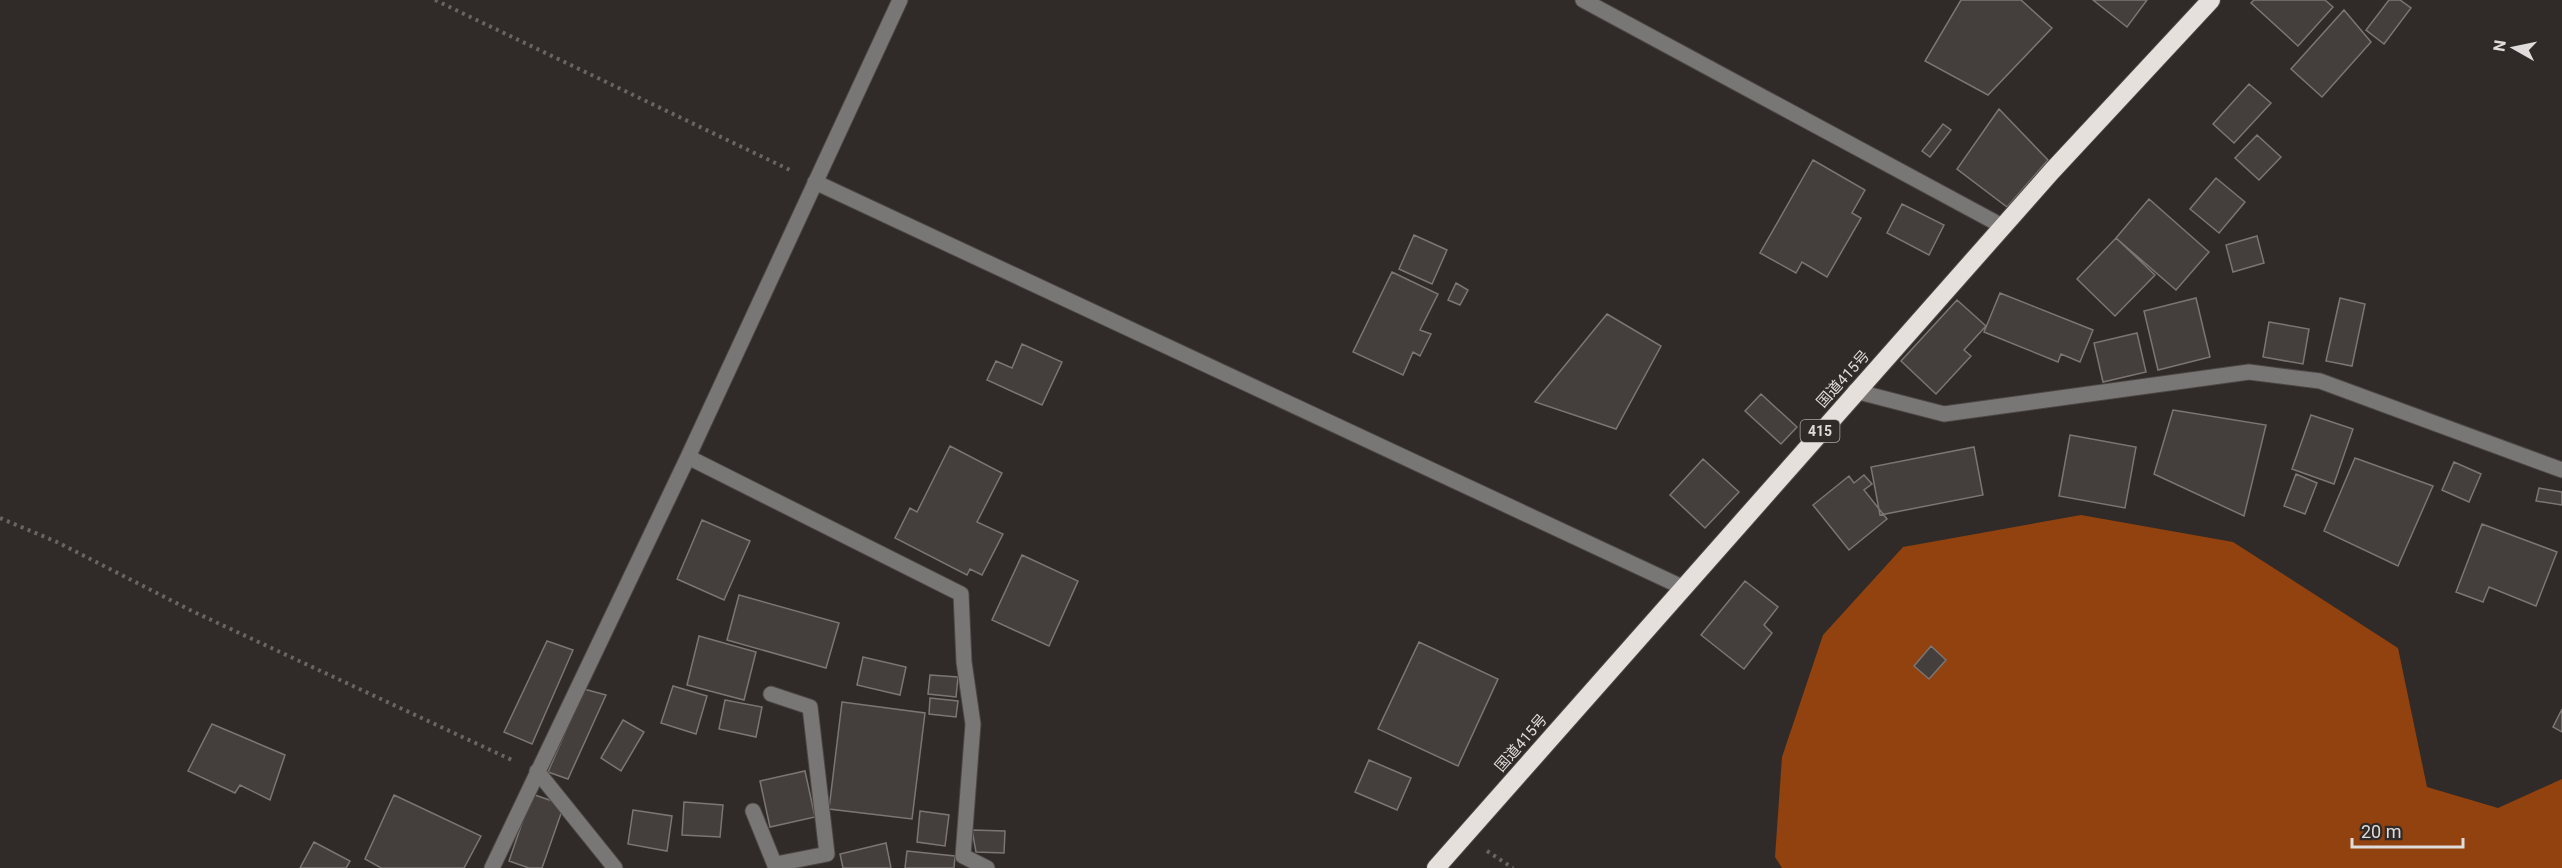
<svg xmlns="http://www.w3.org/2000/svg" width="2562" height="868" font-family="Roboto,'Noto Sans JP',sans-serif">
  <rect width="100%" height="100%" fill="#302b28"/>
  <path fill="#91420e" d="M2081,515L2233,542L2398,648L2427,787L2498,808L2562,779V868H1782L1775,857L1782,757L1823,635L1903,547Z"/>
  <path fill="#443f3c" stroke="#7b7673" stroke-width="1.5" d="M1961,0H2021L2052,28L1988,95L1925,61Z
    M2093,0H2147L2127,27Z
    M2254,0H2325L2333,7L2298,46L2251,3Z
    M2389,0H2400L2411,8L2384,44L2366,30Z
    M2344,10L2371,42L2322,97L2291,69Z
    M2249,84L2271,103L2234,143L2213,124Z
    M1999,109L2048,160L2007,207L1957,169Z
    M1943,124L1951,130L1930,157L1922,151Z
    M2257,135L2281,157L2259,180L2235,158Z
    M1813,160L1865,190L1852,213L1861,218L1827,277L1802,262L1796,273L1760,253Z
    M2216,178L2245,202L2219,233L2190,209Z
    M2149,199L2209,252L2176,290L2116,238Z
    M1902,204L1944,225L1929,255L1887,233Z
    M1414,235L1447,250L1432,284L1399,269Z
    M2257,236L2264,263L2233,272L2226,245Z
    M2116,238L2155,275L2115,316L2077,279Z
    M1392,272L1438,294L1420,330L1431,334L1420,356L1413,352L1403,375L1353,352Z
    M1456,283L1468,290L1460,305L1448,300Z
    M2000,293L2093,330L2080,362L2061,354L2058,362L1984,332Z
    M2196,298L2210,357L2158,370L2144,311Z
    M2340,298L2365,304L2352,366L2326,361Z
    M1957,300L1986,326L1964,350L1971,356L1936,394L1901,361Z
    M1607,314L1661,346L1616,429L1535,402Z
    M2269,322L2309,329L2303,364L2263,357Z
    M2137,333L2146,372L2103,382L2094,343Z
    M1022,344L1062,362L1042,405L987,380L996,361L1012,368Z
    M1761,394L1797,427L1781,444L1745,411Z
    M2173,410L2266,425L2244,516L2154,474Z
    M2311,415L2353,429L2334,484L2292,469Z
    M2070,435L2136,447L2125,508L2059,496Z
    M950,446L1002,473L977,522L1003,534L982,575L970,569L967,575L895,538L910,508L917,512Z
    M1974,447L1983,495L1880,515L1871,467Z
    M2355,458L2433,486L2398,566L2324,531Z
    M1703,459L1739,492L1705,528L1670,495Z
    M2454,462L2481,474L2469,502L2442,490Z
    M2296,474L2317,483L2305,514L2284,506Z
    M1864,475L1872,484L1864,490L1887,519L1849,550L1813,505L1849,476L1854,483Z
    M2539,488L2562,492V505L2536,501Z
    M702,520L750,541L724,600L677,579Z
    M2482,524L2557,552L2536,606L2489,587L2483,602L2456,592Z
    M1022,555L1078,581L1049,646L992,620Z
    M1745,581L1778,607L1764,625L1772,633L1744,669L1701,635Z
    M739,595L839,623L826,668L727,640Z
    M699,636L756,652L744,700L687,685Z
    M547,641L573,650L532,744L504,732Z
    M1419,642L1498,679L1458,766L1378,729Z
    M1931,646L1946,660L1929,679L1914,666Z
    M863,657L906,667L900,695L857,685Z
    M930,675L958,677L956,697L928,694Z
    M673,686L707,696L696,734L661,723Z
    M584,689L606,695L568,779L548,772Z
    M930,698L958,701L956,717L929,714Z
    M725,700L762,707L756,737L719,729Z
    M842,702L925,713L912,819L829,809Z
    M2562,709V732L2553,727Z
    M623,720L644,732L621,771L601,758Z
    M212,724L285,755L270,800L240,785L235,793L188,771Z
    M1369,760L1411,778L1397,810L1355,792Z
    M805,771L815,817L770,827L760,781Z
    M532,794L564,805L542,868H529L509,861Z
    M394,795L481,836L464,868H381L365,859Z
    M684,802L723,805L720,837L682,835Z
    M633,810L672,816L667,851L628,844Z
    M920,811L949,815L945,846L917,842Z
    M972,830L1005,831L1004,853L976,852Z
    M314,842L350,861L346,868H300Z
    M886,843L891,868H843L840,854Z
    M907,851L955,856L954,868H905Z"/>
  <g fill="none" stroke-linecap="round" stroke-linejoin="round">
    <g stroke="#4c4745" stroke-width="17">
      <path id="minor" d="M1583,0L2004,227
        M815,182L1682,587
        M1855,391L1944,414L2249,372L2320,381L2562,470
        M688,457L961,594L964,662L973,724L963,856L987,868
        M771,694L810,707L827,854L776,864
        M537,771L615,868
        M753,811L776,868
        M492,868L688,457L900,0"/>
    </g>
    <g stroke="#4c4745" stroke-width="20">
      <path id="highway" d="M1436,868L2052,171L2211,0"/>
    </g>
    <path stroke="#696563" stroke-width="4" stroke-dasharray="3 4.5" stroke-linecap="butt" d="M435,0L792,171
      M0,518L57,542L192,611L514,761
      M1487,851L1513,868"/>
    <use href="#minor" stroke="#797776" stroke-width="15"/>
    <use href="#highway" stroke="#e6e0dd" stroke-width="18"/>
  </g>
  <g text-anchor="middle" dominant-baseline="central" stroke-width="4.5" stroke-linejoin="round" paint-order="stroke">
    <rect fill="#302b28" stroke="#aaa7a5" stroke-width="1.5" x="1800.5" y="420" width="39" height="22" rx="4.5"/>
    <g font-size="14" font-weight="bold" fill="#dfdcdb">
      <text x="1820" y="431">415</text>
    </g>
    <g font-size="15" fill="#dfdcdb" stroke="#302b28">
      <text transform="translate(1843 379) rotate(-48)">国道415号</text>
      <text transform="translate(1521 743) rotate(-49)">国道415号</text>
    </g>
  </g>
  <g transform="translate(2514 48) rotate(279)" stroke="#302b28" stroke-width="4.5" paint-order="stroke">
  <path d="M0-4.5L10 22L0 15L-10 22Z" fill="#dfdcdb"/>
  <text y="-9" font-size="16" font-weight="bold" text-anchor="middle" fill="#dfdcdb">N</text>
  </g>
  <path d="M2352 838v9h111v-9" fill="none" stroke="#dfdcdb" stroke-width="3"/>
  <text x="2361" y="838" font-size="18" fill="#dfdcdb" stroke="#302b28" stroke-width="4.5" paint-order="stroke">20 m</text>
</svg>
